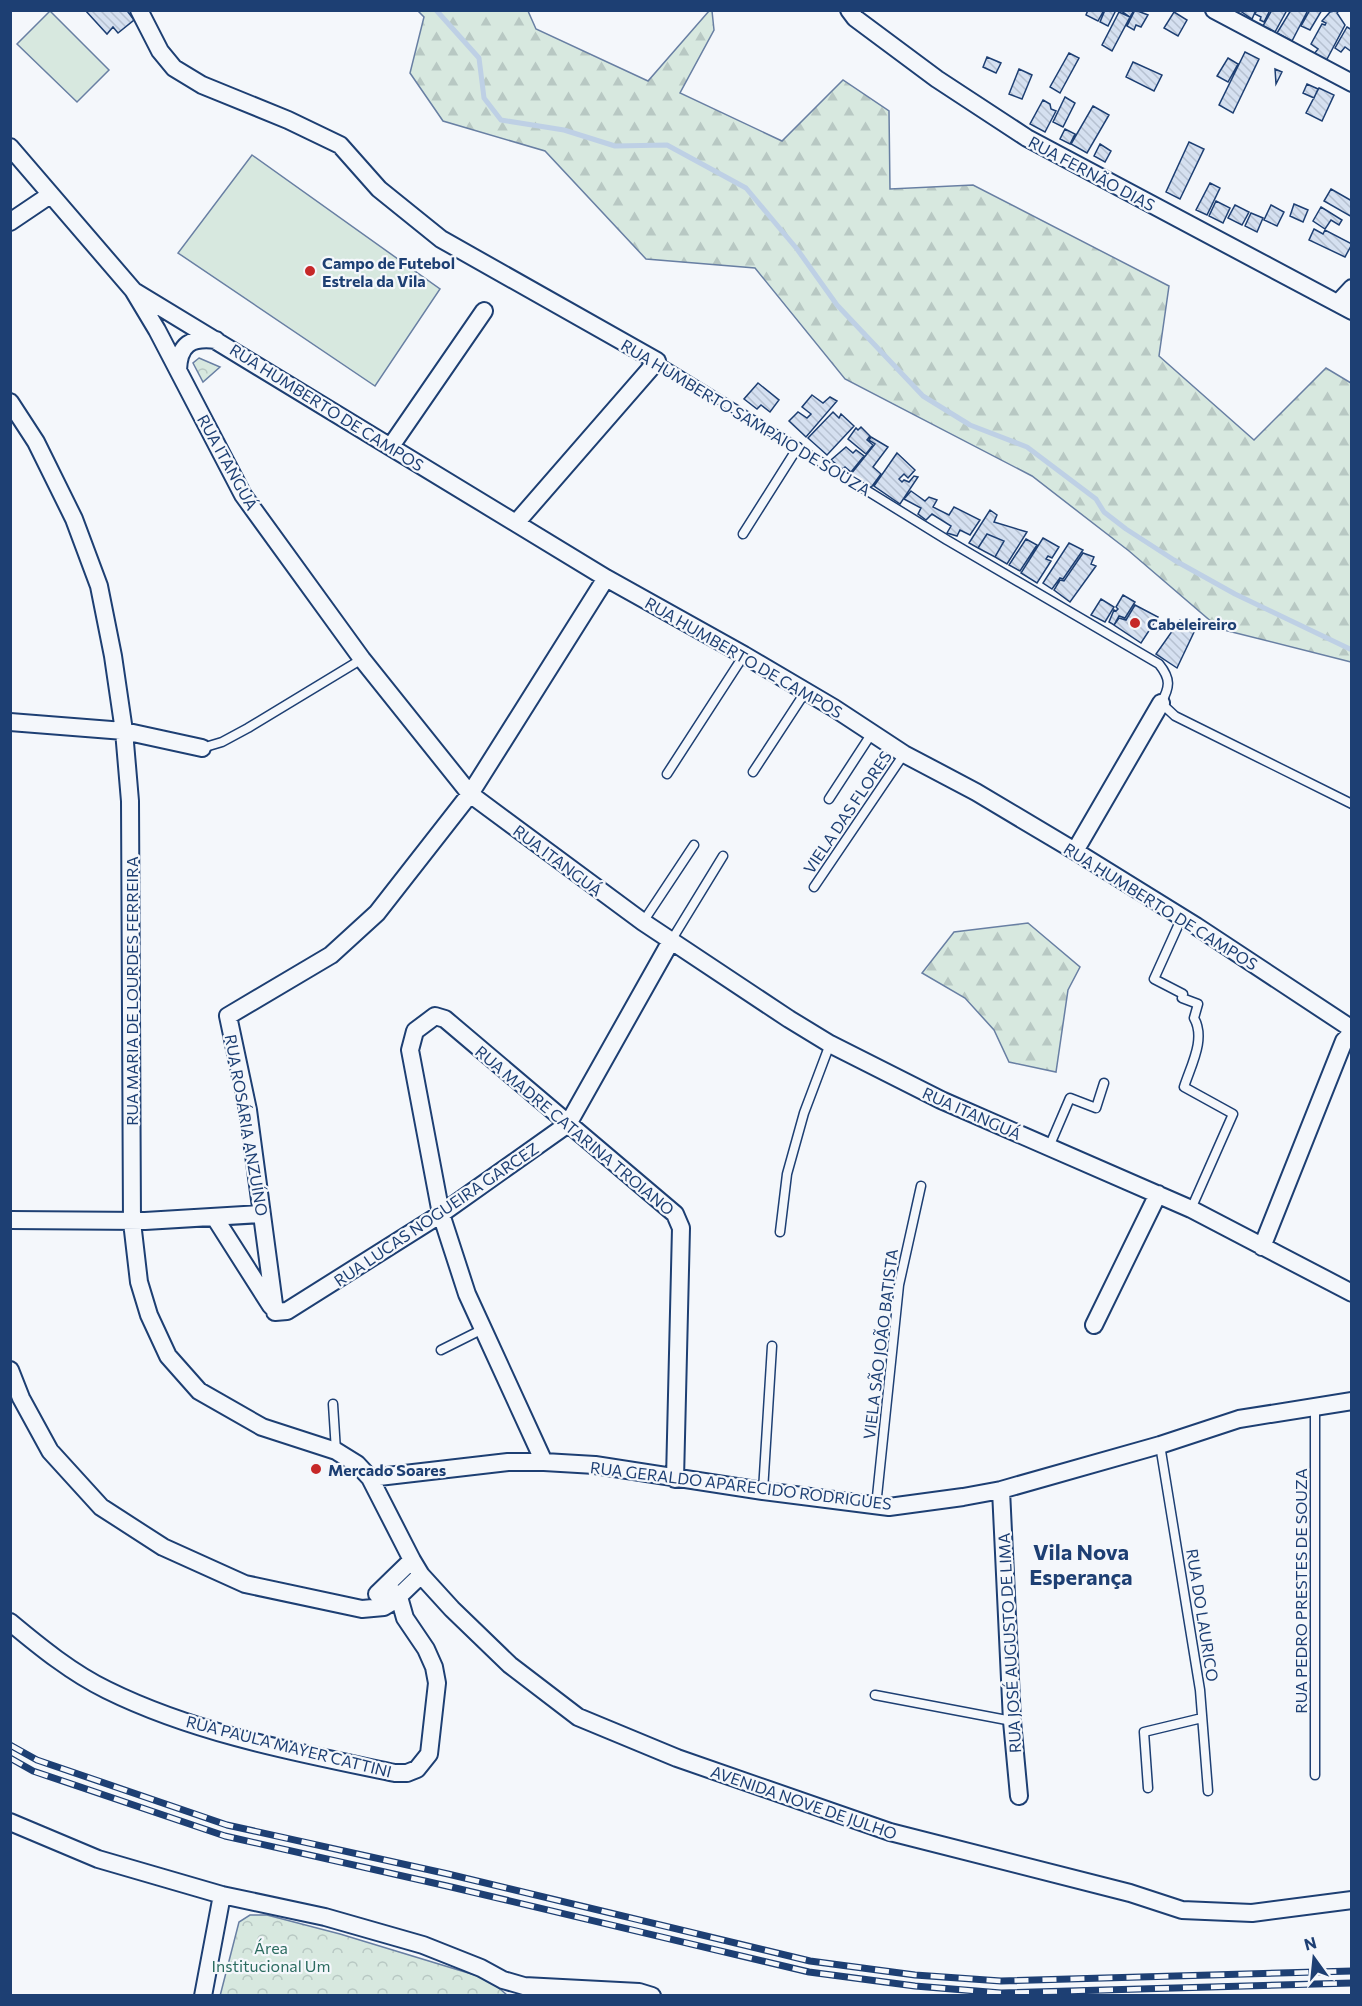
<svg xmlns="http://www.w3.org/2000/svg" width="1362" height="2006" font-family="Commissioner,sans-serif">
  <defs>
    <pattern id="forest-firs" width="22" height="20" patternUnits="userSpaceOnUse" patternTransform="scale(1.5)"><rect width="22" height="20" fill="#d7e8df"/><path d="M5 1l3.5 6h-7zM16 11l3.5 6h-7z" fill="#b8c8c3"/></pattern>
    <pattern id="park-crowns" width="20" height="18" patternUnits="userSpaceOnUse" patternTransform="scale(1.5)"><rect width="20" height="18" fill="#d7e8df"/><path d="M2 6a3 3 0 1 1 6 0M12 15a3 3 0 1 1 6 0" fill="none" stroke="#b8c8c3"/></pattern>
    <pattern id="building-back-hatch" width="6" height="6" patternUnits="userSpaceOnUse" patternTransform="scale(1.5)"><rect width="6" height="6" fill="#d5e0f0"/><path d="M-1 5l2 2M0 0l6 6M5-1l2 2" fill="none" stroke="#b6c1d1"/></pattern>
  </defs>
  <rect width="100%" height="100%" fill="#f4f7fb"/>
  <path fill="#d7e8df" stroke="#687fa3" stroke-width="1.5" d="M50,11L109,70L77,102L17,44Z
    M252,155L440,289L375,386L178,253Z"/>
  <path fill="url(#forest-firs)" stroke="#687fa3" stroke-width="1.5" d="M418,11H528L536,29L648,81L709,11H712L714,30L680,93L782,141L843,80L889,111L890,189L973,185L1169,286L1159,356L1254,440L1326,368L1351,383V662L1220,629L1129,551L1032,476L845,379L755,268L646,259L545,151L443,121L410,73L424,17Z
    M1028,923L1080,967L1068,990L1056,1072L1009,1062L994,1030L965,998L922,973L954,932Z"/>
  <path fill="url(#park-crowns)" stroke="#687fa3" stroke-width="1.5" d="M199,358L220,367L203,382L193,363Z
    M250,1915H267L340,1934L488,1979L507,1995L220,1996L239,1922Z"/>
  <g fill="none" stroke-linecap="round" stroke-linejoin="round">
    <path stroke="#bed0e5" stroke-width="5" d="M436,10L479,58L484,98L501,120L564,130L615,146L667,145L746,188L797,249L837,305L923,396L970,425L1027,447L1096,499L1104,512L1126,529L1174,560L1235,594L1352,650"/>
  </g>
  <path fill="url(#building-back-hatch)" stroke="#1d3f73" stroke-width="1.5" d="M85,10H132L128,12L134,20L118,33L113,27L107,34Z
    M1088,10H1104L1098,21L1086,15Z
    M1105,10H1116L1108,26L1100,22Z
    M1120,10H1134L1130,17Z
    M1135,10L1148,15L1141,27L1136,25L1134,30L1127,26Z
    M1239,10H1256L1252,19Z
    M1257,10H1270L1264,22L1260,20L1261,17L1255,14Z
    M1272,10H1287L1275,32L1263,26Z
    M1291,10H1308L1292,41L1277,33Z
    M1310,10H1322L1310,30L1301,26Z
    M1339,10L1337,13L1345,25L1326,61L1314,54L1318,49L1311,44L1322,24L1325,25L1326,23L1322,21L1330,12Z
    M1119,12L1130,17L1112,51L1102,45Z
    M1174,12L1187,20L1178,36L1164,28Z
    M1347,27L1352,30V52L1345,47L1341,52L1335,48Z
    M1245,52L1259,59L1233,113L1219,105Z
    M1069,53L1079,58L1060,93L1050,87Z
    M987,57L1001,63L996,73L983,67Z
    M1228,58L1238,64L1228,82L1217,76Z
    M1133,62L1162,75L1154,91L1126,77Z
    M1019,69L1032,75L1022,99L1009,94Z
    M1275,69L1282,72L1276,84Z
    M1307,84L1318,89L1314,98L1303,93Z
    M1319,88L1334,95L1322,121L1306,113Z
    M1065,97L1075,103L1063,127L1053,122Z
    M1043,100L1050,104L1051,109L1056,111L1045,132L1030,124Z
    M1093,106L1109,115L1087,153L1071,144Z
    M1065,129L1075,134L1070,144L1060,139Z
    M1189,142L1204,149L1180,199L1166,192Z
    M1100,144L1111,151L1105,162L1094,156Z
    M1210,183L1220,188L1207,215L1196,210Z
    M1331,189L1352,201V217L1324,201Z
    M1216,201L1230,208L1223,223L1209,216Z
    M1294,204L1308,210L1303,222L1290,216Z
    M1235,205L1249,212L1242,225L1228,218Z
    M1271,205L1284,212L1277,226L1264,220Z
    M1321,207L1342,220L1339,225L1331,220L1325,229L1313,221Z
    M1251,213L1263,218L1257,232L1245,226Z
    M1314,229L1323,234L1325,230L1352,244L1345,257L1309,240Z
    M758,383L779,400L770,412L761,405L757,409L744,399Z
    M812,395L823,403L830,397L837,401L806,437L789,421L798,412L807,418L811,414L802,407Z
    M833,412L839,418L841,414L854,426L827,455L808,438Z
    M861,427L870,436L867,440L873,445L866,454L848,439L856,428L858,430Z
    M871,437L888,447L873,467L881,474L870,489L851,474L875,444L869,440Z
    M846,447L853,453L856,450L864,456L851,472L845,467L843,469L831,460Z
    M897,453L915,470L908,478L904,474L899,479L902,482L904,480L909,482L914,476L918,477L900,504L874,486Z
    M911,491L925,501L929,497L937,500L933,507L949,515L954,507L980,520L970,535L960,530L957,536L947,533L951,526L932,514L926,520L918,514L921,508L904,499Z
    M990,510L997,515L994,522L1027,532L1007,564L995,557L1004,541L987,534L978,548L969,543Z
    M987,534L1004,541L995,557L978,548Z
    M1043,538L1059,547L1052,558L1048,556L1046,559L1051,561L1037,583L1021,573Z
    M1026,539L1037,545L1020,571L1009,565Z
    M1069,543L1083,550L1063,579L1060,578L1052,589L1043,583Z
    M1083,553L1094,557L1091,564L1096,566L1070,602L1054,590L1060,580L1064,581Z
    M1123,595L1135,602L1125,618L1119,616L1114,625L1109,622L1114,610L1116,611L1118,609L1116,607Z
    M1101,599L1114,607L1105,622L1091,615Z
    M1135,605L1158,617L1141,643L1114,625L1119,618L1126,620Z
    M1180,620L1195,630L1177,668L1156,654Z"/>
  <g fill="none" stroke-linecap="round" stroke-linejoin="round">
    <g stroke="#1d3f73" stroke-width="11">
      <path id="lane" d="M657,361L947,540L1159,664C1171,679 1170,687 1161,703L1175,716L1352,804
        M743,534L798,447
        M202,748L222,742L248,728L362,659
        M753,772L806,691
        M667,774L744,655
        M829,799L872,733
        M814,887L904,754
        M1182,917L1154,979L1183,994L1182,998L1198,1004L1194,1018C1206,1039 1191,1065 1184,1087L1233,1114L1191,1209
        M643,922L694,845
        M671,941L723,856
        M1049,1147L1070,1098L1096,1108L1104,1083
        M780,1232L787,1174L804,1113L830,1044
        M441,1350L483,1329
        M333,1404L336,1451
        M1160,1445L1200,1690L1208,1791
        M763,1491L772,1346
        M876,1506L899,1285L921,1186
        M875,1695L1012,1721
        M1315,1775V1407
        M1148,1788L1144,1732L1202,1718"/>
    </g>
    <g stroke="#1d3f73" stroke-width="20">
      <path id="street" d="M139,10L160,51L174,68L202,85L288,120L340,145L379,189L441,239L657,361L516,523
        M849,10L855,18L937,79L1027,138L1352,311
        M1214,10L1352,83
        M10,147L133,290L157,330L243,495L362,659L470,794L643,922L789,1019L830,1044L941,1100L1191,1209L1352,1293
        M10,222L50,195
        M134,291L606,578L744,655L834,708L904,754L976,792L1075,851L1196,926L1352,1029
        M1338,303L1352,288
        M178,370C179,344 191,337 216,340
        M10,402L36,442L74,519L99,586L113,656L124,731L130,801L132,1222L139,1282L149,1315L168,1356L199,1391L262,1427L336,1451L357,1464L370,1478L412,1560L421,1575L452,1609L510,1665L578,1717L677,1758L890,1832L1130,1893L1182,1910L1252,1913L1352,1900
        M391,446L484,311
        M10,722L124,731L202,748
        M1075,851L1161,703
        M215,1218L271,1306
        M10,1220L145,1221L262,1214
        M1262,1247L1344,1041L1352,1033
        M275,1312L248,1110L228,1016L331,955L377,913L470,794L606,578
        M275,1312L287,1311L441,1214L568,1124L671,941
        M1094,1325L1158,1194
        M10,1370L21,1398L50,1451L101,1507L163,1547L245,1584L362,1609L384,1607L394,1601L421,1575
        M544,1462L467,1294L441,1214L410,1050L415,1031L435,1016L445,1019L675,1214L681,1228L675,1479
        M370,1478L508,1462H544L595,1465L763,1491L889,1507L963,1497L1001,1490L1160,1445L1239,1419L1352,1401
        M1001,1490L1012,1721L1019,1796
        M377,1594L412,1560
        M10,1622C40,1647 72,1673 107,1690C196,1734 299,1753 395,1773H407L417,1769L429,1754L437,1683L434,1667L426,1649L405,1618L399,1597L391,1590L379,1593
        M10,1822L98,1859L222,1895L325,1917L423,1945L481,1968L503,1980L524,1986L639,1992L652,1996
        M203,1996L222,1895"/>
    </g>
    <use href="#lane" stroke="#f4f7fb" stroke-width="8"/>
    <use href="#street" stroke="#f4f7fb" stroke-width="16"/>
    <g stroke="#1d3f73" stroke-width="7">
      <path id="rail" d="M10,1745L37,1760L227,1825L448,1874L810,1961L915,1975L1001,1981L1352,1971
        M10,1758L33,1771L225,1836L447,1886L809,1972L915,1986L1001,1993L1352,1983"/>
    </g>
    <use href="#rail" stroke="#f4f7fb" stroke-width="4.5" stroke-dasharray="14" stroke-linecap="butt"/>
  </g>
  <g fill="#c62828" stroke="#f4f7fb" stroke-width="2">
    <circle cx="310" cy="271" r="6"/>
    <circle cx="1135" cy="623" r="6"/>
    <circle cx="316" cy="1469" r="6"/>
  </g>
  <g text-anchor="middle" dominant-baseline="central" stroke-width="4.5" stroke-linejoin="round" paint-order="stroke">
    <g font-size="16" fill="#1d3f73" stroke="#f4f7fb">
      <text transform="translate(1092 173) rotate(28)">RUA FERNÃO DIAS</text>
      <text transform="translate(327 407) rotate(32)">RUA HUMBERTO DE CAMPOS</text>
      <text transform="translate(746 417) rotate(31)">RUA HUMBERTO SAMPAIO DE SOUZA</text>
      <text transform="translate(228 462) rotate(61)">RUA ITANGUÁ</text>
      <text transform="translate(744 657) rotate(30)">RUA HUMBERTO DE CAMPOS</text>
      <text transform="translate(847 812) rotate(-56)">VIELA DAS FLORES</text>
      <text transform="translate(558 860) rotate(37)">RUA ITANGUÁ</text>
      <text transform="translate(1161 906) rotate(32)">RUA HUMBERTO DE CAMPOS</text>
      <text transform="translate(131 991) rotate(-90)">RUA MARIA DE LOURDES FERREIRA</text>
      <text transform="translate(972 1113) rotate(24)">RUA ITANGUÁ</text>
      <text transform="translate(247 1125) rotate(80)">RUA ROSÁRIA ANZUÍNO</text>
      <text transform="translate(575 1130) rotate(40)">RUA MADRE CATARINA TROIANO</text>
      <text transform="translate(436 1214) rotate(-34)">RUA LUCAS NOGUEIRA GARCEZ</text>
      <text transform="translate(880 1344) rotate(-83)">VIELA SÃO JOÃO BATISTA</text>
      <text transform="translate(741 1485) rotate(7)">RUA GERALDO APARECIDO RODRIGUES</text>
      <text transform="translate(1300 1591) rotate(-90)">RUA PEDRO PRESTES DE SOUZA</text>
      <text transform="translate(1203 1615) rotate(81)">RUA DO LAURICO</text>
      <text transform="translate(1009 1643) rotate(-93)">RUA JOSÉ AUGUSTO DE LIMA</text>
      <text transform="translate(289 1746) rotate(14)">RUA PAULA MAYER CATTINI</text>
      <text transform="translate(804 1802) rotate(19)">AVENIDA NOVE DE JULHO</text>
    </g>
    <g font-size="16" font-weight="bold" fill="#1d3f73" stroke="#f4f7fb" text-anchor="start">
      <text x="322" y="262">Campo de Futebol<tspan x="322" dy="18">Estrela da Vila</tspan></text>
      <text x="1147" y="623">Cabeleireiro</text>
      <text x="328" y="1469">Mercado Soares</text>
    </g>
    <g font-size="16" fill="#2c6c60" stroke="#f4f7fb">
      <text x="271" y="1947">Área<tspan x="271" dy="18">Institucional Um</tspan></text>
    </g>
    <g font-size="22" font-weight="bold" fill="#1d3f73" stroke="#f4f7fb">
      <text x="1081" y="1551">Vila Nova<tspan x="1081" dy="25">Esperança</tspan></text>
    </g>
  </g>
  <rect width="1362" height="2006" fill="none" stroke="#1d3f73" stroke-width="24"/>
  <g transform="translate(1314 1958) rotate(345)" stroke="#f4f7fb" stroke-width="4.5" paint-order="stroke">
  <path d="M0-4.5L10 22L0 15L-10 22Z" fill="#1d3f73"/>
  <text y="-9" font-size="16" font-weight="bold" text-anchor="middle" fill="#1d3f73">N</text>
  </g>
</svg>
